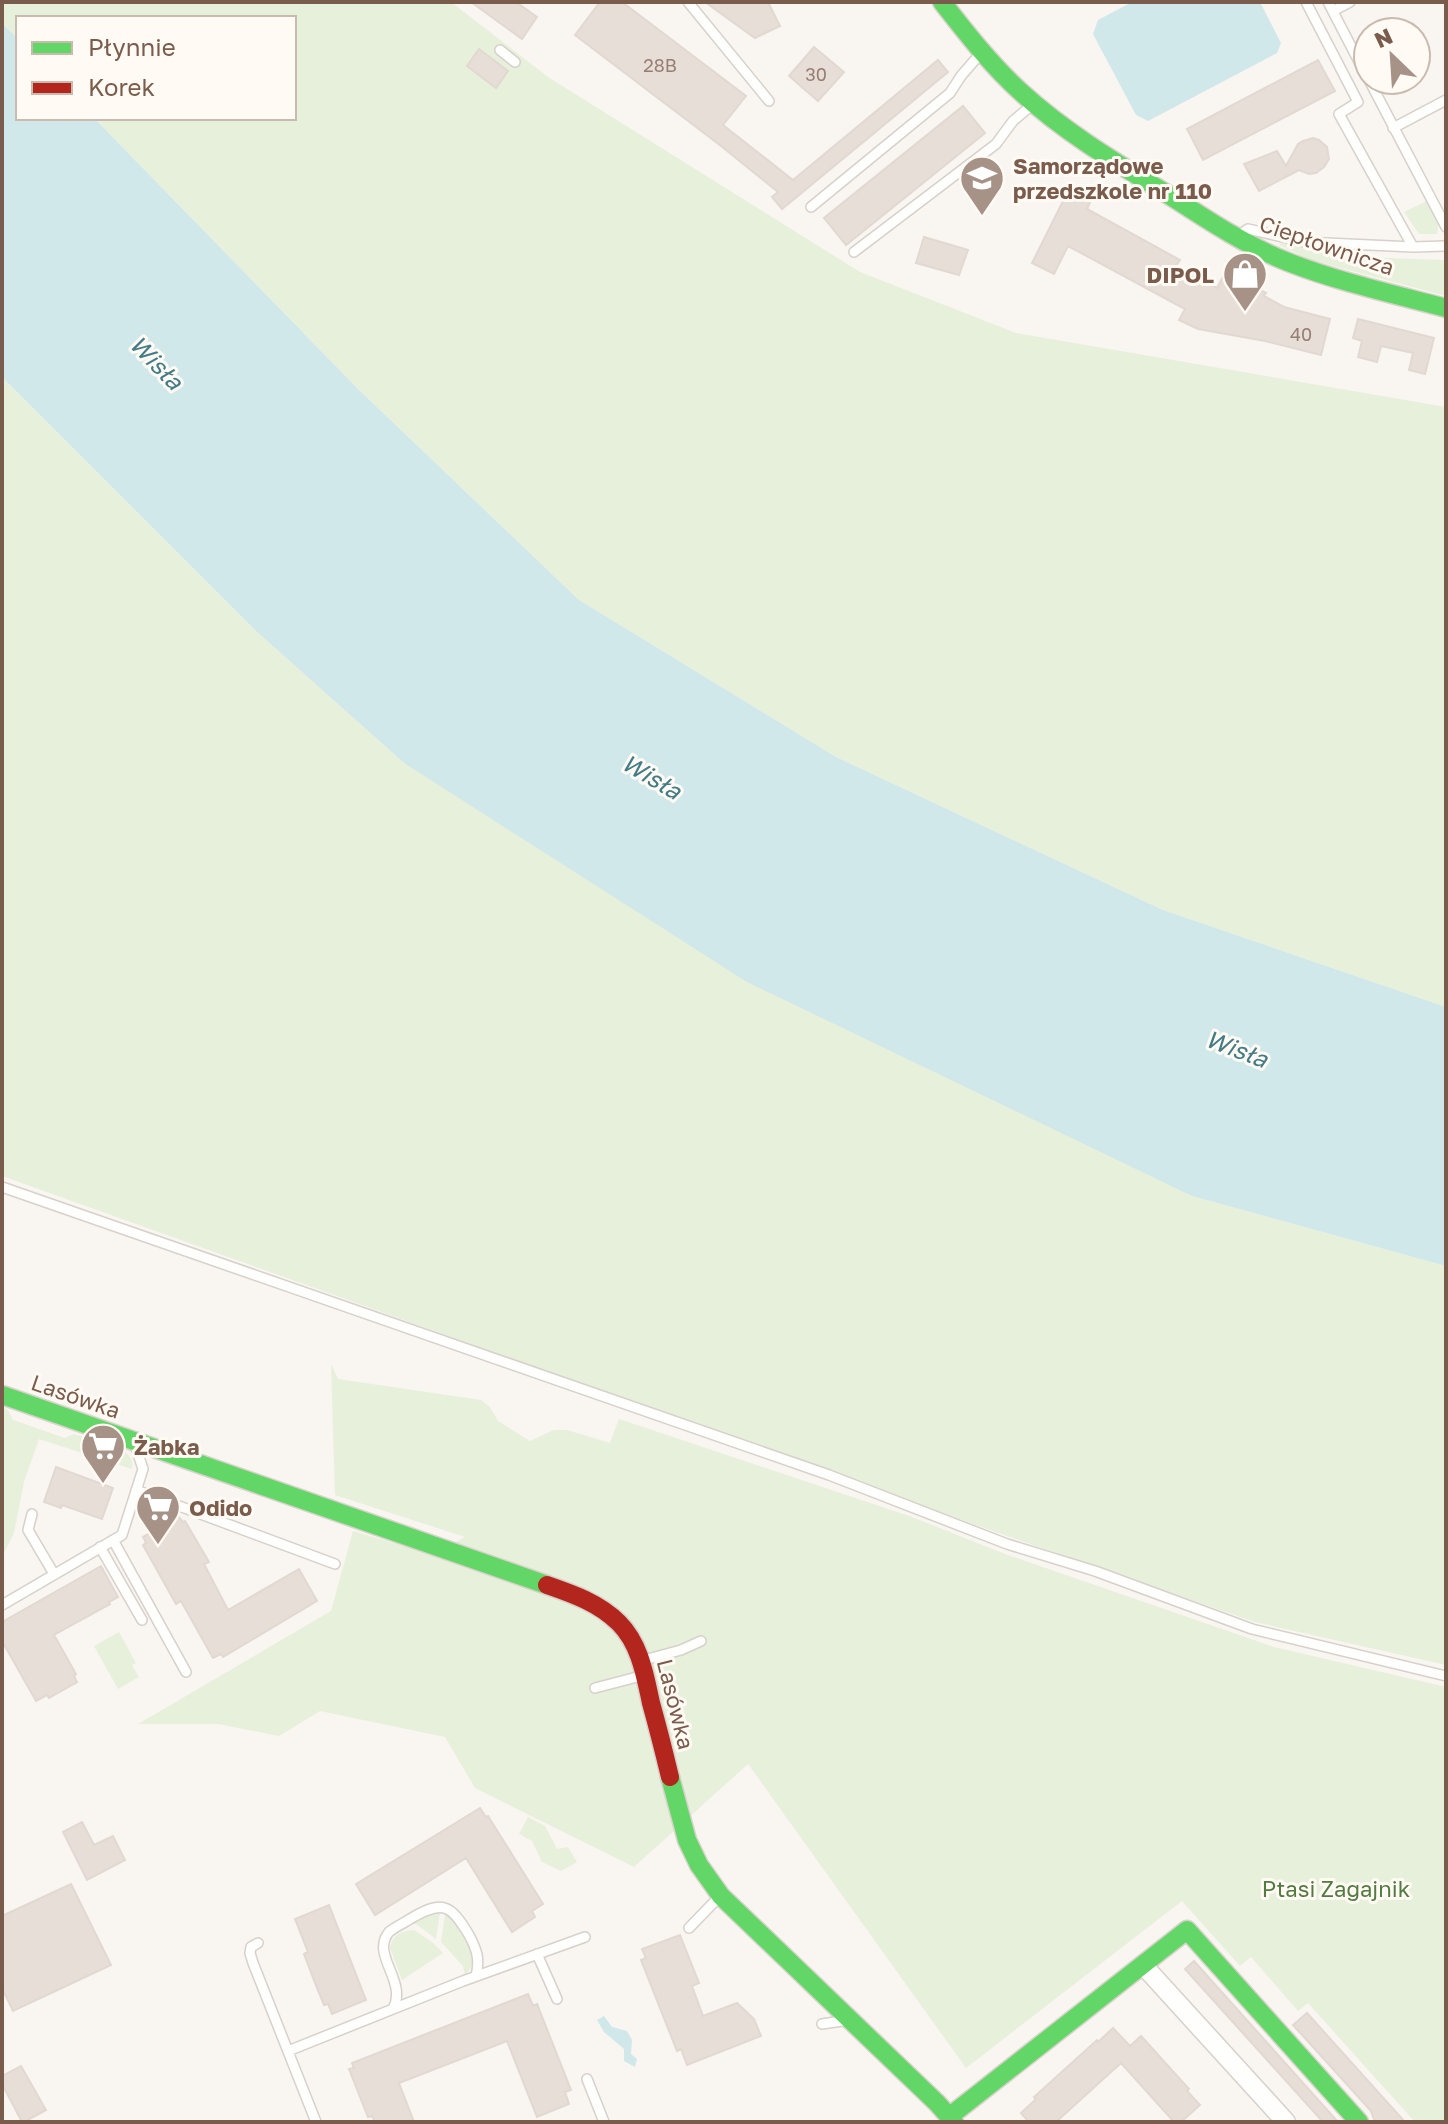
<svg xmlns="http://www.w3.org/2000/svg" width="1448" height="2124" font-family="'Golos Text',sans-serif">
  <rect width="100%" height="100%" fill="#f9f5f0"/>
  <path fill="#e7f0db" d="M2,2H451L548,77L860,272L1016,333L1446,407V1007L1163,910L836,757L579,600L359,390L94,118H294V18H18V39L2,23Z
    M1425,200C1433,208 1441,221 1437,234H1419L1404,212L1425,202Z
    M1281,243L1358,257L1446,260V296L1311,260L1279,245Z
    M2,377L256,631L404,763L1192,1196L1446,1266V1665L1255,1622L1007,1536L2,1176Z
    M331,1364L338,1379L481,1400L490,1407L498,1421L530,1441L554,1430H567L610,1443L619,1419L912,1517L1005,1554L1274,1647L1446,1687V2122H1415L1308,2003L1298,2011L1251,1957L1240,1966L1182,1901L966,2068L748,1764L634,1867L475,1788L445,1737L320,1711L279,1736L218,1724H138L331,1611L353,1531L434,1555L465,1537L335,1495Z
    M2,1407L8,1410L13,1420L65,1438L74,1434L123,1450C129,1455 134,1460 132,1469L39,1439L24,1482L14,1533L2,1557Z
    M119,1632L136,1663L132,1665L139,1677L118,1689L94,1646Z
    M528,1817L545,1826L557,1849L568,1847L577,1862L561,1871L542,1862L532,1841L519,1834Z
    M440,1913L436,1939L416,1924H412L430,1914Z
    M445,1915C453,1920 457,1927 462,1935C470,1949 479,1962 465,1975L463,1966L441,1942Z
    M414,1930L432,1942L443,1953L402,1980L390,1948C393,1934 401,1931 414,1930Z"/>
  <path fill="#d0e8ea" d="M1132,2H1260L1281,43L1277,53L1148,121L1136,115L1093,34L1098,20Z
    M2,23L18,39V118H94L359,390L579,600L836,757L1163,910L1446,1007V1266L1192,1196L747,982L404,763L256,631L2,377Z
    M604,2016L612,2027L627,2031L632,2040L631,2054L637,2059L635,2067L624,2061V2049L604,2032L597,2020Z"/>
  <path fill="#e6ded7" stroke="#e2d8d2" stroke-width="2" d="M471,2H516L537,17L522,39Z
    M600,2H622L746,96L723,125L793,180L938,60L948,72L782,209L772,197L778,192L721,146L575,35Z
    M705,2H768L780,26L755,38Z
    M814,47L844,72L818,101L789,76Z
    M479,49L508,71L496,88L467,66Z
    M1318,60L1335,91L1203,160L1187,129Z
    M963,106L985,133L846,245L824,218Z
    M1313,138L1319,140L1327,147L1329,159L1324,167L1316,173L1309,174L1299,170L1259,191L1244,164L1277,151L1286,166L1298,144L1303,141Z
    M1070,187L1092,198L1087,209L1180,260L1175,267L1217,288L1225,273L1266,293L1264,296L1284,307L1330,319L1321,355L1265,341L1198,329L1179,320L1185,309L1068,246L1054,274L1032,263Z
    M924,237L968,250L959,275L916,263Z
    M1358,319L1434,338L1425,374L1409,370L1413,353L1381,346L1377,362L1358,357L1362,341L1353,338Z
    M56,1467L113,1488L102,1519L62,1505L61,1508L44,1502Z
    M179,1517L183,1522L185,1521L209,1562L204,1564L228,1610L299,1569L317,1601L223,1657L221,1654L213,1658L181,1601L176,1604L143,1545L146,1543L143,1537Z
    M101,1566L118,1597L109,1602L110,1604L54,1635L76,1674L74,1676L77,1682L49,1698L47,1695L36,1701L2,1641V1622Z
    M480,1808L486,1817L488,1816L543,1904L532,1911L535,1917L512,1932L466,1858L375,1915L356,1884Z
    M82,1822L94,1845L113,1836L125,1860L87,1880L63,1832Z
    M71,1884L111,1965L13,2011L2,1988V1916Z
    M329,1905L366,2000L332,2014L328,2004L324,2005L315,1983L304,1954L308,1952L295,1919Z
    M680,1935L699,1983L692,1986L703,2016L737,2003L754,2019L761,2036L687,2065L681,2049L677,2051L641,1960L646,1958L642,1949Z
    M1194,1961L1338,2122H1323L1185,1969Z
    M528,1994L533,2006L537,2004L571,2090L565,2092L569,2104L537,2117L507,2041L399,2083L414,2122H375L372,2116L368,2117L349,2069L354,2068L352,2063Z
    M1307,2013L1405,2122H1375L1371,2111L1293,2025Z
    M1113,2028L1130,2046L1141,2036L1189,2089L1187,2091L1200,2105L1181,2122H1174L1121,2063L1056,2122H1029L1021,2113L1036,2099L1034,2097L1097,2040L1098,2042Z
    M21,2066L46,2110L24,2122H22L2,2084V2076Z"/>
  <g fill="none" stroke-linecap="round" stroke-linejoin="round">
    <g stroke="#d7d1cb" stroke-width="12">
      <path id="lane" d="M688,2L769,101
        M1306,2L1358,102L1339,114L1413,247
        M1328,2L1368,79
        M1333,11L1350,2
        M500,50L515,62
        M1369,80L1446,227
        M1393,128L1446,100
        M811,207L950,93L961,76L980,54
        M1241,234L1248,229L1305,242L1413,247L1446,246
        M854,252L996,144L1013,121L1032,105
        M2,1187L829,1475L1007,1544L1095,1571L1252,1629L1446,1676
        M136,1490L335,1564
        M32,1514L28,1530L54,1574
        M113,1540L186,1672
        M100,1547L142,1620
        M2,1605L122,1535L143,1469L136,1448
        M644,1660L681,1650L701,1641
        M595,1688L641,1676
        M689,1928L718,1898
        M258,1943L251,1947L250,1953L253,1963L316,2122
        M537,1954L557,1999
        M393,2009C408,1981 370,1955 389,1932C395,1927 404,1923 410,1919C443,1899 451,1905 469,1935C477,1950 480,1959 476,1976
        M822,2024L842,2021
        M288,2051L463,1981L585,1937
        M587,2079L604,2122"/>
    </g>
    <g stroke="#d7d1cb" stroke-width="21">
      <path id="street" d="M1143,1965L1286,2122"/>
    </g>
    <g stroke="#d9d2cb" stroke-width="21">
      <path id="fast" d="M942,2C967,34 992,66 1022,93C1067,134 1120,165 1172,197C1209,221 1247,246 1288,262C1339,282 1393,294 1446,308
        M2,1395L547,1585
        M670,1777L687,1840L699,1865L721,1896L937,2103L954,2122
        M950,2116L1187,1930L1359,2122"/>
    </g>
    <g stroke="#d9d2cb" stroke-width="21">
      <path id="jam" d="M547,1585C573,1594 599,1603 619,1623C640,1644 645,1675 651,1703C658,1728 664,1752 670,1777"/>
    </g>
    <use href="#lane" stroke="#fefefd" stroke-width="9"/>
    <use href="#street" stroke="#fefefd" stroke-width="18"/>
    <use href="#fast" stroke="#63d668" stroke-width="18"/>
    <use href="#jam" stroke="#b3261e" stroke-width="18"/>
  </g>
  <defs>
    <g id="school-pin" transform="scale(2.3)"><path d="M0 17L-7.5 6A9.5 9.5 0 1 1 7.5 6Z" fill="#a69286" stroke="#fffaf3"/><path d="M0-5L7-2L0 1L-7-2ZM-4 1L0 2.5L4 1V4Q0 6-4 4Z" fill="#fff"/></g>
    <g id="shop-pin" transform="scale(2.3)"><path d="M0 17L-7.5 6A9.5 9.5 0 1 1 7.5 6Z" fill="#a69286" stroke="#fffaf3"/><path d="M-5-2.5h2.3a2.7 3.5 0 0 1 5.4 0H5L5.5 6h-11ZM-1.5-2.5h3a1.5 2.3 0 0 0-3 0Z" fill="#fff"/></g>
    <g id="supermarket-pin" transform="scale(2.3)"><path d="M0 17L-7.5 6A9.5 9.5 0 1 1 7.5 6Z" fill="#a69286" stroke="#fffaf3"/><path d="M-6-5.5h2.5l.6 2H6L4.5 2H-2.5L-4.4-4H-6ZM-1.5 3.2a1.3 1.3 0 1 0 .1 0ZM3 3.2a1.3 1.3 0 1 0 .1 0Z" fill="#fff"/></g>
  </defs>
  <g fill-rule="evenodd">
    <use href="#school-pin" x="982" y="178"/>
    <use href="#shop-pin" x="1245" y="274"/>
    <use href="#supermarket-pin" x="103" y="1446"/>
    <use href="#supermarket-pin" x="158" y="1507"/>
  </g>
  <g text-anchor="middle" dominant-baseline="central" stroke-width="6" stroke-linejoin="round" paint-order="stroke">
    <g font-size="18" fill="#977e72">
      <text x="660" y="65">28B</text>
      <text x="816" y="74">30</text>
      <text x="1301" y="334">40</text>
    </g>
    <g font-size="22" font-weight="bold" fill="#7a5c4d" stroke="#fffaf3" text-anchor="start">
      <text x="1013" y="165">Samorządowe<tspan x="1013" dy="25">przedszkole nr 110</tspan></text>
      <text x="1214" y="274" text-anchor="end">DIPOL</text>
      <text x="134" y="1446">Żabka</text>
      <text x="189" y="1507">Odido</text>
    </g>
    <g font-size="22" fill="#7a5c4d" stroke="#fffaf3">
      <text transform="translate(1327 245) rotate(19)">Ciepłownicza</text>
      <text transform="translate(76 1396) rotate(19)">Lasówka</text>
      <text transform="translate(676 1704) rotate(76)">Lasówka</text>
    </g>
    <g font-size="22" fill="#537a41" stroke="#fffaf3">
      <text x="1336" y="1888">Ptasi Zagajnik</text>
    </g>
    <g font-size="24" font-style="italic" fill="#437c86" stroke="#fffaf3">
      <text transform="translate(157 362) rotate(46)">Wisła</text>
      <text transform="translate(652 776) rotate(31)">Wisła</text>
      <text transform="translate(1237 1048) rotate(21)">Wisła</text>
    </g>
  </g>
  <rect width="1448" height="2124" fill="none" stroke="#7a5c4d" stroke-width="8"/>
  <rect x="16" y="16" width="280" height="104" fill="#fffaf3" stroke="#cabbb1" stroke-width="2"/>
  <rect x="32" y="42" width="40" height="12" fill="#63d668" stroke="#cabbb1" stroke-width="2"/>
  <text x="88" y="56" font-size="24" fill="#7a5c4d">Płynnie</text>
  <rect x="32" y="82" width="40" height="12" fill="#b3261e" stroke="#cabbb1" stroke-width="2"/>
  <text x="88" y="96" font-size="24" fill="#7a5c4d">Korek</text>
  <g transform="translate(1392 56) rotate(335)"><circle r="38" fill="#fffaf3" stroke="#cabbb1" stroke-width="2"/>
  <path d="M0-6L14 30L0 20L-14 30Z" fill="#a69286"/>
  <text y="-12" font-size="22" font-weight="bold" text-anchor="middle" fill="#7a5c4d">N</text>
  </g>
</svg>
